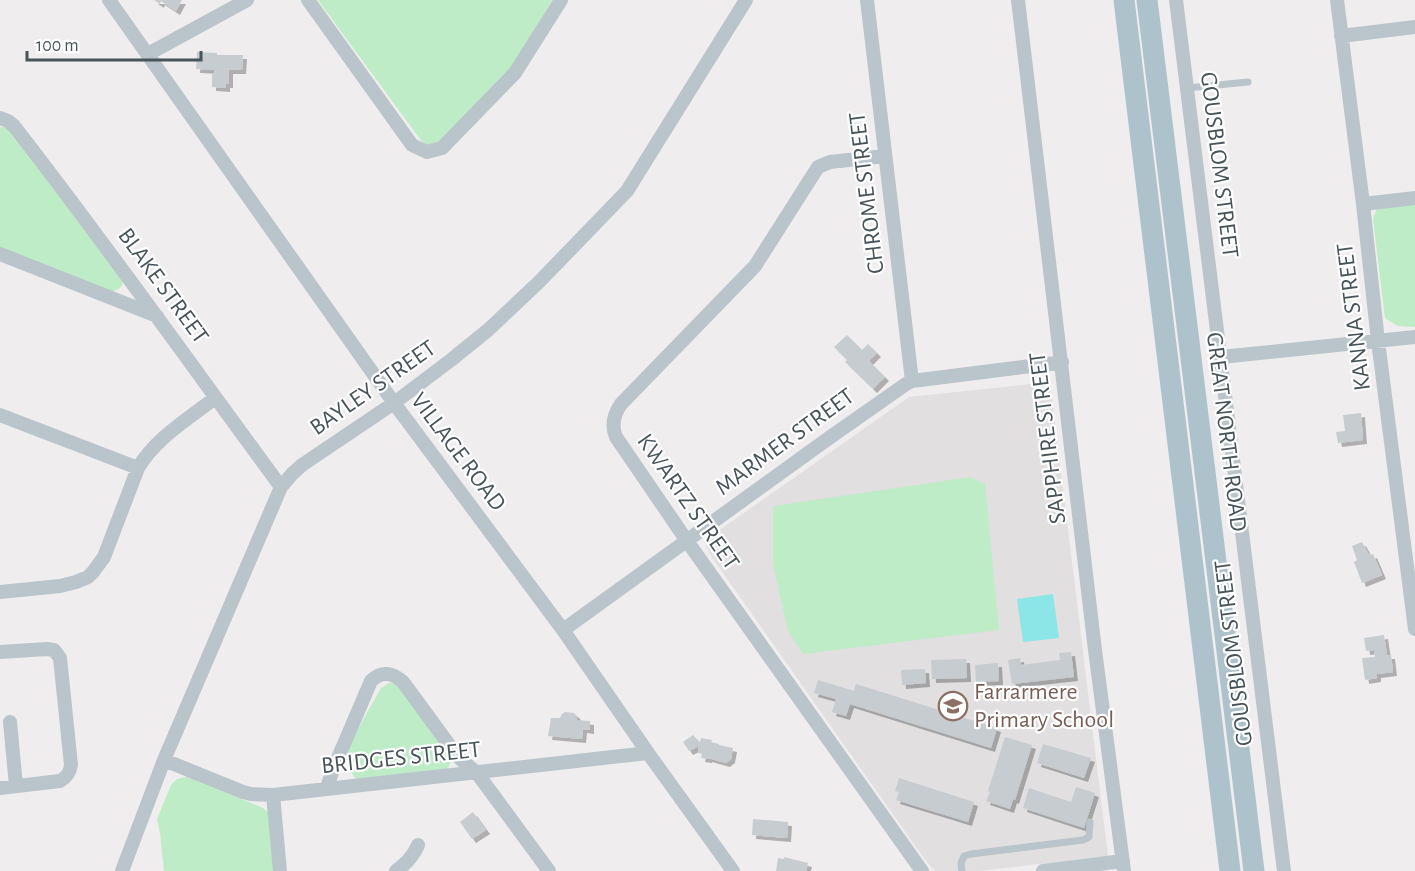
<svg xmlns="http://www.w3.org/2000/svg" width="1415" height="871" font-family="'Alegreya Sans',sans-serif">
  <defs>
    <filter id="shadow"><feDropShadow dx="4" dy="4" stdDeviation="0" flood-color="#0004"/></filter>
  </defs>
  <rect width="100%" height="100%" fill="#f0edee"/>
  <path fill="#e1dfdf" d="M1050,382L1108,856L979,871H936L934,870L923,857L711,556L706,546L711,536L909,397Z"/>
  <path fill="#bdecc7" d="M318,0H552L511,70L446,143L427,146L420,139Z
    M0,127L14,128L120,273L123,284L120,288L110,293L0,250Z
    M1415,200V327L1398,326L1385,318L1373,219L1377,208Z
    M971,477L985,484L999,630L803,654L788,631L773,565V506Z
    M389,683L399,684L452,760L448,768L440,772L357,780C353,775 348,769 347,764C344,749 373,703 381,688Z
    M186,777L193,779L263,808L272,815L279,871H164L160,833L157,819L171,785L177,779Z"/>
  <path fill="#8ce5e7" d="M1053,594L1059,638L1023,642L1017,599Z"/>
  <path fill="#c7ccd0" filter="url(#shadow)" d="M154,0H182L176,11L161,1L160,4Z
    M197,52L217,53V55H243L242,70H229V84H226V88L212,87V73H214V70L196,69Z
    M847,335L862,350L868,344L877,353L869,361L885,377L873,389L845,362L847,360L834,347Z
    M1361,413L1363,440L1338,443L1336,432L1345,431L1343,415Z
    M1362,542L1369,555L1373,554L1382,575L1362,583L1354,562L1357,560L1352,546Z
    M1384,635L1387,655H1391L1393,672L1377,674V678L1365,680L1362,658L1375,657L1374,650L1366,651L1364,638Z
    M1071,652L1074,677L1012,684L1008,660L1020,658L1021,665L1060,660L1059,653Z
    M966,659L967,678L932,679L931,660Z
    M998,663L999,681L976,682L975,665Z
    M925,669L926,683L902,685L901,670Z
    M818,680L854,691L856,684L997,728L991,748L850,704L846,716L832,712L836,699L814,693Z
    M565,712L574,713L577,716V720L590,721V730L583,729L582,739L548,736L551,718H560L562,714Z
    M693,735L700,743L701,738L712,740L711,742L719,744V745L733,748L731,759L726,763L708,758V759L701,758L702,754L698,753L699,746L689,751L683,742Z
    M1005,737L1032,745L1015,800L1013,799L1010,809L986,801L990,792L988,791Z
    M1043,744L1091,758L1084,778L1037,763Z
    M899,778L974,802L968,822L896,800L899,792L895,791Z
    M1076,787L1095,793L1084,828L1023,808L1029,788L1071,802Z
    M473,812L486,830L472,839L460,822Z
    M753,819L788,822L787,838L752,835Z
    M784,857L808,863L806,871H776L778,858L784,859Z"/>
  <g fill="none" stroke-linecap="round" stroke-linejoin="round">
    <path stroke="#b9c5ca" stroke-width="7" d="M1187,88L1248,82
      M962,871L961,863L964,856L971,854L1083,840L1089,837L1090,822"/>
    <path stroke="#b9c5ca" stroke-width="14" d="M109,0L394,403L563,630L648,753L733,871
      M308,0L412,145L427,152L442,148L515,73L561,0
      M867,0L912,381
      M1018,0L1095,650L1124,871
      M1176,0L1284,871
      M1337,0L1363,204L1378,341L1415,629
      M1341,36L1415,27
      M148,54L247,0
      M0,118L8,121L14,126C106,244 192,366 281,487
      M885,156L830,162L818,167L755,266L621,404C614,414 611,425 616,437L687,541L922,871
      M1363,204L1415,198
      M0,254L157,316
      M1221,357L1415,337
      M0,415L138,468
      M0,592L60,586L76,582L88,577L93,572L104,557L138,468C156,438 188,419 215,398
      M563,630L829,438L906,384L912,381L1062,362
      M0,652L47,649L54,650L60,658L71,765C70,773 67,777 60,781L0,788
      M10,722L16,786
      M164,760L243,792L251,794L273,795L648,753
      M327,788L332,772L371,681C382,670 393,673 403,682L458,757L477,773L549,871
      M273,795L280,871
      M122,871L164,760L281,487L292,474L302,465L394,403L451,360L488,330L539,282L627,191L746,0
      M396,871C406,864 413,857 418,845
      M1043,871L1123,861"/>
    <path stroke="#aec2cb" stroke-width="21" d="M1124,0L1230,871
      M1147,0L1254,871"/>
  </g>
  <defs>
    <g id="school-ring" transform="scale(1.5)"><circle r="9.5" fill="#fff" stroke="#8d6e63" stroke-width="1.5"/><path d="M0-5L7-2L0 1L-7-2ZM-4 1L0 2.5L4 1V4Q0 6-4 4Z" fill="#8d6e63"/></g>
  </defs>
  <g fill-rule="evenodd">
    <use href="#school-ring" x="953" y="706"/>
  </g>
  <g text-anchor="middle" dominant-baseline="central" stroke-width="4.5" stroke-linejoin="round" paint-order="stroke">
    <g font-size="24" fill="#47545a" stroke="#fff">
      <text transform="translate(1219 165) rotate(83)">GOUSBLOM STREET</text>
      <text transform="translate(867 193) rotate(-97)">CHROME STREET</text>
      <text transform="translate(163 286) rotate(54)">BLAKE STREET</text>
      <text transform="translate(1354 317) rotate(-97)">KANNA STREET</text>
      <text transform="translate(373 388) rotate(-35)">BAYLEY STREET</text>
      <text transform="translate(1226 432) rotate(83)">GREAT NORTH ROAD</text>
      <text transform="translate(1048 438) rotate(-97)">SAPPHIRE STREET</text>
      <text transform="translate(785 442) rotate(-36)">MARMER STREET</text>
      <text transform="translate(458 452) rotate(53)">VILLAGE ROAD</text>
      <text transform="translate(688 502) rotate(55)">KWARTZ STREET</text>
      <text transform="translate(1234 653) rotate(-97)">GOUSBLOM STREET</text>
      <text transform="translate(401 758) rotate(-6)">BRIDGES STREET</text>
    </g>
    <g font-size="24" fill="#785e54" stroke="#fff" text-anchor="start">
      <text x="974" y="692">Farrarmere<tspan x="974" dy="28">Primary School</tspan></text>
    </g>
  </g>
  <path d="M27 51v9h174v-9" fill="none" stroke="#47545a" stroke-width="3"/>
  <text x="36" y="51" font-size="18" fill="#47545a" stroke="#ffffff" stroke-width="4.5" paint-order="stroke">100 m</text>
</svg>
